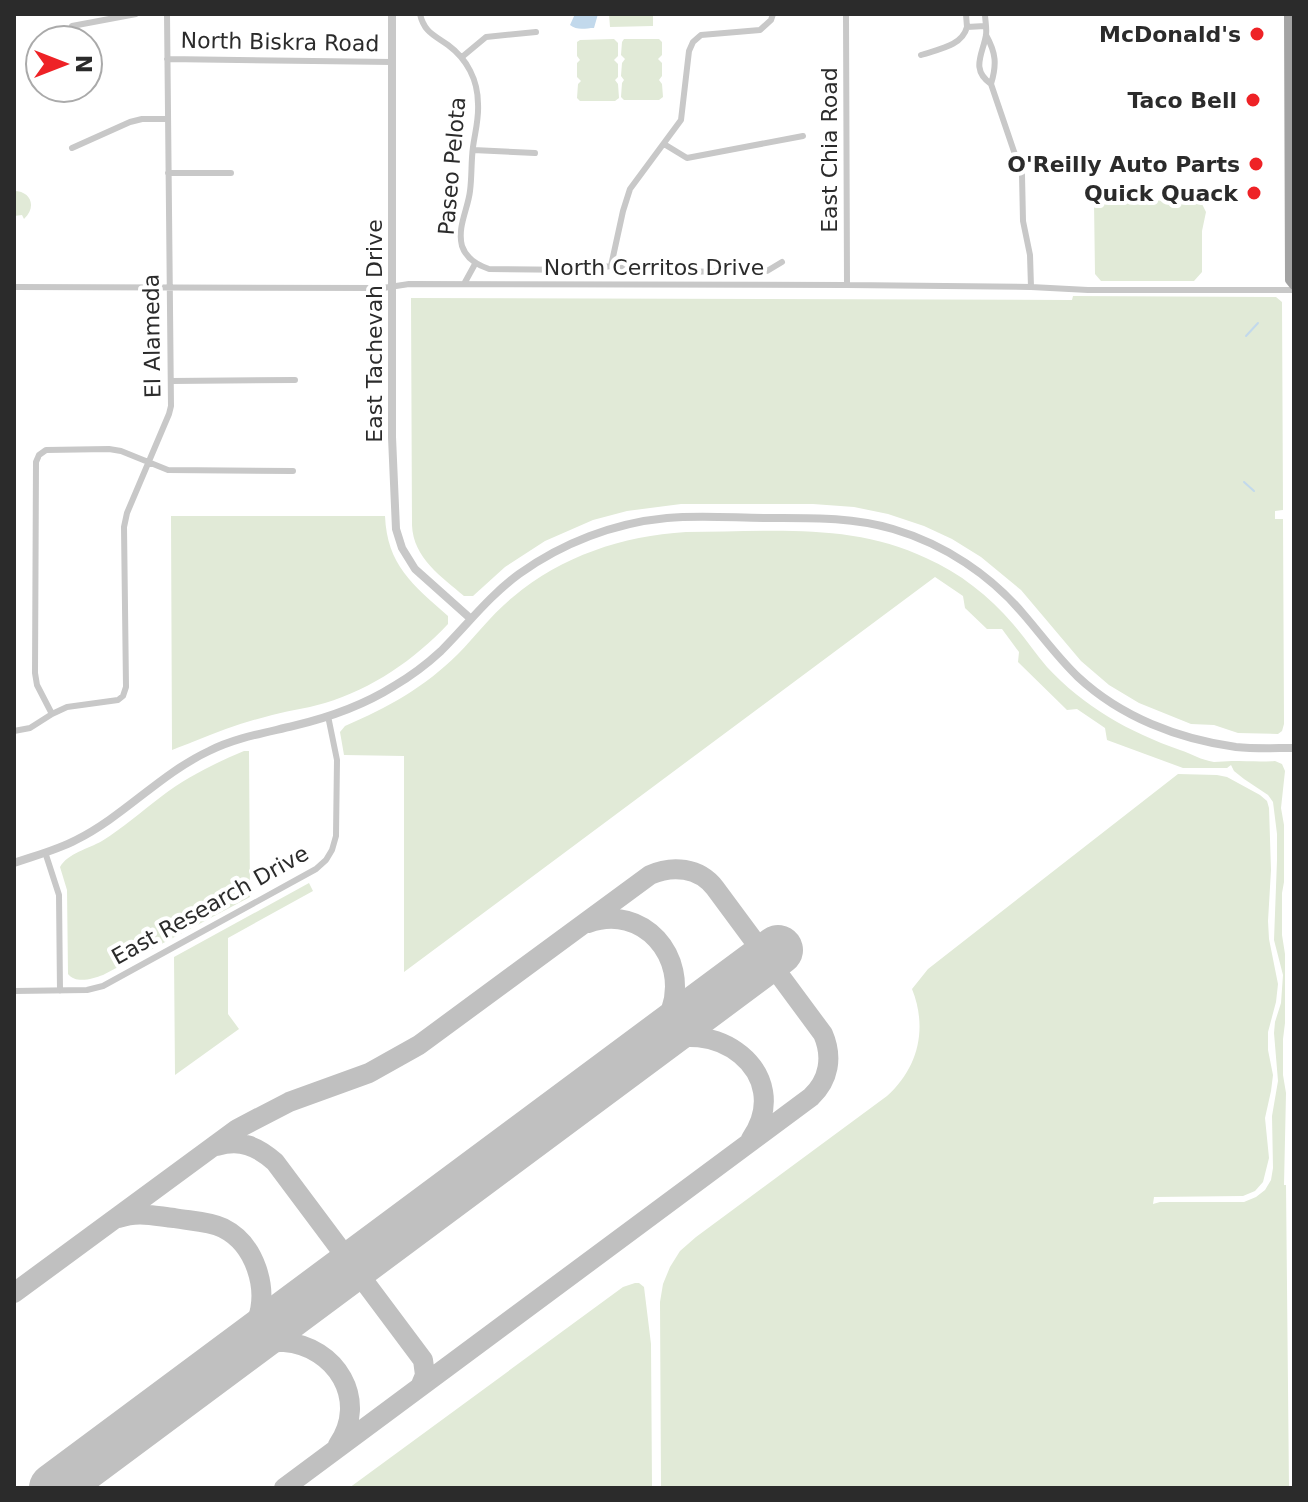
<svg xmlns="http://www.w3.org/2000/svg" width="1308" height="1502" font-family="'DejaVu Sans',sans-serif">
  <rect width="100%" height="100%" fill="#fff"/>
  <path fill="#e1ead7" d="M609,14H653V26L610,27Z
    M614,39L618,43V56L614,60L618,64V77L615,80L618,84L619,98L615,101H580L577,98L578,84L581,81L577,77V63L580,60L577,56V42L580,40Z
    M624,39H659L662,42V55L658,59L662,63V76L659,80L662,84L663,97L659,100H624L621,97L622,83L624,80L621,76L622,63L625,59L621,55L622,42Z
    M14,191C31,191 37,207 24,219L22,215L14,216Z
    M1098,200L1195,201L1202,204L1206,212L1202,231V272L1194,281H1101L1095,274L1094,202Z
    M1073,296L1276,297L1282,302L1283,510L1275,511V519H1283L1284,724L1282,731L1278,734L1238,733L1214,725L1191,724L1139,703L1109,685L1081,661L1021,590L981,557L952,539L924,526L888,514L854,507L813,504H681L627,511L593,520L545,541L505,567L473,596H464C442,577 413,558 412,525L411,298L1072,300Z
    M171,516H385C387,565 413,585 448,616V624C414,660 372,689 325,703C305,709 284,711 265,717C240,723 218,732 195,741C186,745 181,746 172,750Z
    M686,532C766,532 852,522 926,558C960,573 989,596 1013,624C1025,638 1035,653 1047,667C1084,707 1129,732 1180,750C1192,754 1201,760 1214,762C1220,762 1226,761 1232,761C1247,761 1260,762 1275,761L1282,764L1285,771L1281,808L1284,825V882L1282,893V935L1285,954V1023L1283,1039V1075L1286,1093L1284,1185H1286L1289,1488H661L660,1302L663,1284L670,1267L680,1251L696,1237L887,1096C918,1068 928,1029 912,989L928,969L1178,774L1217,775L1227,777L1260,795L1267,801L1269,808L1271,870L1268,921L1269,939L1278,984L1276,1002L1268,1032V1050L1273,1075L1271,1091L1265,1118L1269,1158L1263,1182L1255,1191L1243,1196L1154,1197L1153,1204L1160,1202H1244L1256,1197L1265,1190L1271,1180L1273,1168L1272,1116L1278,1081L1274,1033L1275,1022L1281,1003L1283,975L1274,940L1277,860V834L1273,802L1268,795L1244,779L1234,771L1231,765L1227,768H1183L1107,740L1105,728L1077,709L1067,710L1018,662L1019,652L1002,629H987L965,608L963,596L935,577L404,972V756L344,755L340,732L345,726C387,708 425,687 458,654C476,636 492,614 513,597C562,556 622,536 686,532Z
    M244,751H249L250,897L103,975C92,979 76,984 68,974L67,890L60,867C68,853 88,849 102,841C123,828 142,811 162,796C187,777 215,763 244,751Z
    M309,883L313,891L228,938V1014L239,1029L175,1075L174,957Z
    M635,1283H639L644,1287L651,1344L652,1488H349L623,1287Z"/>
  <path fill="#c2d9ec" d="M575,14H598L594,28C586,28 577,31 570,25Z"/>
  <g fill="none" stroke-linecap="round" stroke-linejoin="round">
    <path stroke="#c2d9ec" stroke-width="2" d="M1246,336L1258,323
      M1244,482L1254,491"/>
    <path stroke="#c0c0c0" stroke-width="20" d="M588,923C643,903 689,957 671,1010C665,1027 654,1038 643,1051
      M650,1048C713,1011 796,1073 751,1139
      M217,1146C240,1139 257,1146 275,1162L423,1360L425,1375L420,1387
      M119,1218C137,1211 155,1216 174,1218C190,1221 209,1221 223,1228C255,1244 269,1288 257,1321C251,1335 241,1345 232,1356
      M14,1293L237,1129L289,1102L369,1073L419,1045L650,875C672,865 699,867 715,888L823,1034C833,1057 829,1080 811,1097L284,1488
      M237,1354C252,1347 267,1341 284,1342C336,1346 369,1400 338,1445"/>
    <path stroke="#c0c0c0" stroke-width="50" d="M54,1488L778,950"/>
    <path stroke="#c8c8c8" stroke-width="6" d="M420,14C424,32 434,35 448,45C467,59 478,80 478,104C479,119 475,132 473,147C471,161 472,176 470,191C468,209 457,227 462,246C466,258 477,265 489,269L584,270L611,266L656,272L767,271L782,262
      M846,14L847,285
      M966,14L967,27
      M985,14C985,20 987,28 986,35C983,54 970,69 991,84L1022,175L1023,221L1030,255L1031,287
      M72,26L136,14
      M986,35C996,53 997,64 991,84
      M921,55C939,49 962,46 967,27L985,26
      M462,57L486,37L536,32
      M167,59L392,62
      M664,144L687,158L803,136
      M72,148L130,122L142,119H168
      M473,150L535,153
      M168,173H231
      M611,266L623,211L630,189L681,120L689,51L693,42L701,35L760,30L771,20L773,14
      M464,284L475,264
      M14,287L383,288L409,284L847,285L1031,287L1088,290H1294
      M171,381L295,380
      M52,714L37,685L35,673L36,462L39,455L46,450L109,449L121,451L168,470L293,471
      M14,731L30,728L52,714L67,707L118,700L123,696L126,687L124,527L127,513L169,414L171,406L167,14
      M45,852L59,895L60,991
      M14,991L87,990L103,986L316,869L326,860L332,850L336,836L337,760L328,716"/>
    <path stroke="#c8c8c8" stroke-width="8" d="M392,14V437L396,529L402,548L415,569L471,619
      M14,863C34,856 57,850 76,840C124,816 160,774 209,751C235,738 264,733 293,726C327,718 364,705 394,686C411,676 427,664 441,651C467,625 489,596 519,574C562,543 614,523 667,518C701,515 736,518 770,518C811,518 852,517 893,529C944,544 991,575 1025,616C1043,637 1058,658 1078,677C1121,717 1178,739 1236,747C1255,749 1275,748 1294,748"/>
    <path stroke="#a3a3a3" stroke-width="10" d="M1289,14L1290,280L1294,285"/>
  </g>
  <g fill="#ee2226" stroke="#fff" stroke-width="3">
    <circle cx="1257" cy="34" r="8"/>
    <circle cx="1253" cy="100" r="8"/>
    <circle cx="1256" cy="164" r="8"/>
    <circle cx="1254" cy="193" r="8"/>
  </g>
  <g text-anchor="middle" dominant-baseline="central" stroke-width="8" stroke-linejoin="round" paint-order="stroke">
    <g font-size="22" font-weight="bold" fill="#2b2b2b" stroke="#fff" text-anchor="end">
      <text x="1241" y="34">McDonald's</text>
      <text x="1237" y="100">Taco Bell</text>
      <text x="1240" y="164">O'Reilly Auto Parts</text>
      <text x="1238" y="193">Quick Quack</text>
    </g>
    <g font-size="22" fill="#2b2b2b" stroke="#fff">
      <text transform="translate(280 42) rotate(1)">North Biskra Road</text>
      <text transform="translate(829 150) rotate(-90)">East Chia Road</text>
      <text transform="translate(452 166) rotate(-85)">Paseo Pelota</text>
      <text x="654" y="267">North Cerritos Drive</text>
      <text transform="translate(374 331) rotate(-90)">East Tachevah Drive</text>
      <text transform="translate(152 336) rotate(-91)">El Alameda</text>
      <text transform="translate(210 905) rotate(-29)">East Research Drive</text>
    </g>
  </g>
  <rect width="1308" height="1502" fill="none" stroke="#2b2b2b" stroke-width="32"/>
  <g transform="translate(64 64) rotate(90)"><circle r="38" fill="#ffffff" stroke="#aaaaaa" stroke-width="2"/>
  <path d="M0-6L14 30L0 20L-14 30Z" fill="#ee2226"/>
  <text y="-12" font-size="22" font-weight="bold" text-anchor="middle" fill="#2b2b2b">N</text>
  </g>
</svg>
